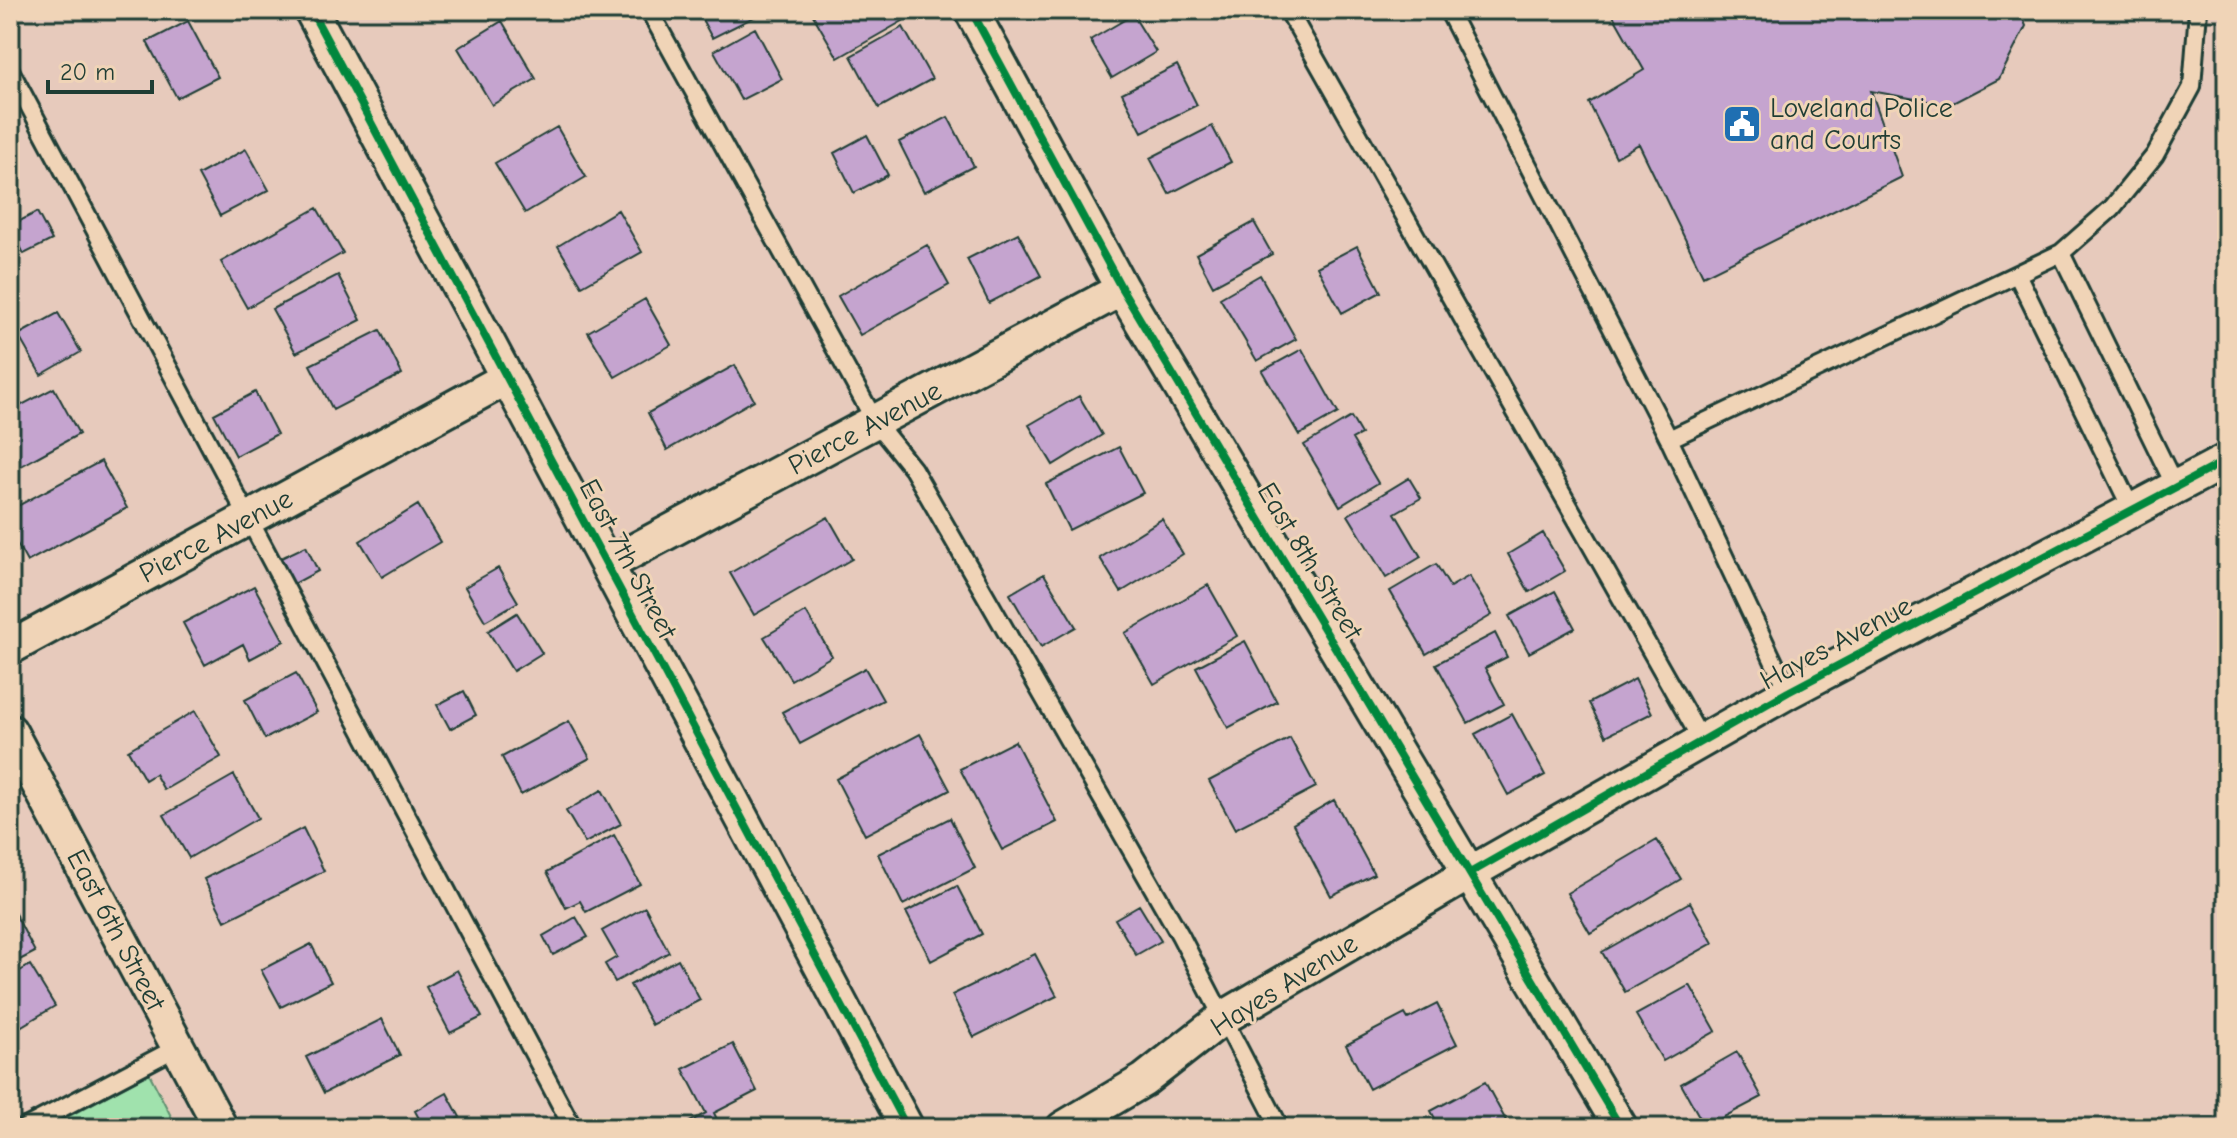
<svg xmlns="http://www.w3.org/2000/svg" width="2237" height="1138" font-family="'Comic Neue',sans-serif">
  <rect width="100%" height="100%" fill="#e7cabc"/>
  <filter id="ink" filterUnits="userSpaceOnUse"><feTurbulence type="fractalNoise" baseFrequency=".0125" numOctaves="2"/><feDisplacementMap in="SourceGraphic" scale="16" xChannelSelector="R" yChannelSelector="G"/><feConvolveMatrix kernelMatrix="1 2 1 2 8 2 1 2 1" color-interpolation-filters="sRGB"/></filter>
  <g filter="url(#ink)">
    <path fill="#a0e2ad" stroke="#609070" stroke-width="2" d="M149,1073L177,1128H47Z"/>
    <path fill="#c5a4cf" stroke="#1f3d34" stroke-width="2" d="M697,10H758L760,14L712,38Z
      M810,10H903L908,18L838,58Z
      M1610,10H2019L2026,26L1999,79L1949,105L1871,91L1902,177L1703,276L1639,144L1616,157L1589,103L1644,70Z
      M1133,15L1156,52L1112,78L1090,40Z
      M188,21L218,77L177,98L147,42Z
      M502,21L536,79L492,105L458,48Z
      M903,27L932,79L879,108L851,56Z
      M755,28L782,79L741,100L714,51Z
      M1177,65L1197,105L1142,132L1122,93Z
      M948,117L974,166L924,192L899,142Z
      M1212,126L1231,162L1169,194L1150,158Z
      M557,127L586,177L525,213L495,163Z
      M867,135L888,175L854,193L834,153Z
      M246,149L269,190L220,216L198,175Z
      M317,208L343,253L247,308L221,262Z
      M618,210L642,252L582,286L558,246Z
      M37,212L52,240L24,254L10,226Z
      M1254,222L1272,254L1213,286L1196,254Z
      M1018,233L1041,276L989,303L967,259Z
      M927,245L949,285L860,335L838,296Z
      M1357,246L1381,292L1342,313L1317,267Z
      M338,275L361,320L296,353L272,309Z
      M1260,275L1296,339L1257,361L1220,298Z
      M645,299L671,345L615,377L588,332Z
      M58,313L81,352L41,375L18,335Z
      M380,330L402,374L333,410L310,365Z
      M1302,349L1338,413L1299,435L1262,371Z
      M735,365L754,400L667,450L648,413Z
      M54,388L79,434L10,472V411Z
      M255,392L277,434L236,456L214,414Z
      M1079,396L1102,435L1053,465L1029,425Z
      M1351,417L1361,434L1352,439L1378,483L1340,506L1304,445Z
      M1119,447L1143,493L1069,530L1046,484Z
      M101,461L127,508L27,562L10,531V510Z
      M1409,478L1421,498L1395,513L1421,557L1386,578L1348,515Z
      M418,505L440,542L382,577L360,541Z
      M828,517L852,559L754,615L730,573Z
      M1162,519L1183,554L1121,592L1100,558Z
      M1543,533L1565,571L1529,592L1508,554Z
      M306,546L318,571L294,584L281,558Z
      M1436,564L1450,587L1469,576L1492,615L1426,654L1390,591Z
      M498,568L518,602L485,621L465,587Z
      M1044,574L1076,627L1041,647L1010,594Z
      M1208,585L1237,636L1154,684L1125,633Z
      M254,586L284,641L250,659L243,644L205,665L183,623Z
      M1555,591L1575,628L1529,653L1509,616Z
      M806,612L832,656L791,680L764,637Z
      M517,613L542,653L513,671L488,631Z
      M1495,633L1507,657L1485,668L1504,704L1468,723L1436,664Z
      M1245,641L1277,702L1228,728L1196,667Z
      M865,668L883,700L800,744L782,712Z
      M296,673L317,712L265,739L245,700Z
      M1635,679L1652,713L1606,736L1589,703Z
      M464,691L476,715L450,729L437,705Z
      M195,711L221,757L164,790L155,774L145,780L128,750Z
      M1512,714L1545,775L1508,795L1475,734Z
      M569,721L590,758L521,795L502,757Z
      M920,734L950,790L865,835L836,779Z
      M1290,738L1316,787L1235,829L1209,781Z
      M1015,741L1057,822L1002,850L960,769Z
      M234,775L258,818L189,858L164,815Z
      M602,790L621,824L585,843L566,811Z
      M1334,800L1374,874L1331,896L1293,824Z
      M950,818L975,868L903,905L878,854Z
      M303,828L324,871L225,921L204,879Z
      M614,835L640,884L586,912L580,901L566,908L547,872Z
      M1657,840L1681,879L1590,933L1567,893Z
      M957,886L982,934L931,961L906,912Z
      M1690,902L1713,943L1625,992L1602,952Z
      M10,904L35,952L10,965Z
      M1139,905L1161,941L1136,955L1115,919Z
      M645,907L669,952L615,982L605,964L617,957L602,931Z
      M576,917L588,937L553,955L543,936Z
      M311,944L331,982L281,1007L261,970Z
      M1035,954L1057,996L974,1037L952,995Z
      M678,959L700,1000L652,1025L630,985Z
      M30,965L55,1006L10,1033V977Z
      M457,970L482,1017L450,1033L426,987Z
      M1690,985L1716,1031L1663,1061L1636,1015Z
      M1437,1004L1457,1044L1369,1089L1346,1045L1405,1014L1408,1019Z
      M382,1019L400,1055L324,1093L306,1057Z
      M733,1044L757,1091L714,1113L721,1128H686L684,1125L706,1113L683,1069Z
      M1737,1052L1762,1097L1705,1127L1681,1084Z
      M1485,1082L1510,1128H1440L1431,1111Z
      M447,1093L460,1117L441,1128H424L415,1111Z"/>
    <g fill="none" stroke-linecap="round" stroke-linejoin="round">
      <g stroke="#1f3d34" stroke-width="22">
        <path id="lane" d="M649,10L876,423L913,469L1180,935L1280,1128
          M1288,10L1702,741
          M1448,10L1669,439L1788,692
          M10,70L573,1128
          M2061,253L2176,488
          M2017,274L2133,512
          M1669,439L2061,253L2112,208L2155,155L2192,87L2198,10
          M24,1128L178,1047"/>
      </g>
      <g stroke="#1f3d34" stroke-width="38">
        <path id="street" d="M311,10L907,1128
          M971,10L1122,289L1621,1128
          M607,565L1122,289
          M10,648L507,378
          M10,731L221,1128
          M1063,1128L1144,1080L1223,1018L1470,873L1788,692L2227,460"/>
      </g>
      <path stroke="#1f3d34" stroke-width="5" stroke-dasharray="8 6" stroke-linecap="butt" d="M178,1128H179"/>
      <use href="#lane" stroke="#f0d4b7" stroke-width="16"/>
      <use href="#street" stroke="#f0d4b7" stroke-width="32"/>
      <g stroke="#f0d4b7" stroke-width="13">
        <path id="cycleway" d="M311,10L907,1128
          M971,10L1122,289L1621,1128
          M1470,873L1788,692L2227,460"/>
      </g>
      <use href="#cycleway" stroke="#00873e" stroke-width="8"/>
    </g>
  </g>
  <defs>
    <g id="civic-square" transform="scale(2)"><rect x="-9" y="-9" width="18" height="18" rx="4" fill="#1f6fb2" stroke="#f0d4b7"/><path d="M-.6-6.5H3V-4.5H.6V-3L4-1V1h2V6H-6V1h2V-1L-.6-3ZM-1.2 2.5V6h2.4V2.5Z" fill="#fff"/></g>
  </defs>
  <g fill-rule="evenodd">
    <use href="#civic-square" x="1742" y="124"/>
  </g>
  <g text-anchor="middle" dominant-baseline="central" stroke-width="6" stroke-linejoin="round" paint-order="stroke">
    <g font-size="28" fill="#1f3d34" stroke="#f0d4b7" text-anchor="start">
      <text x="1770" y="108">Loveland Police<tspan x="1770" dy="32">and Courts</tspan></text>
    </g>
    <g font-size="28" fill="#1f3d34" stroke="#f0d4b7">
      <text transform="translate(865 428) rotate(-28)">Pierce Avenue</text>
      <text transform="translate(216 536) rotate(-28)">Pierce Avenue</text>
      <text transform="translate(628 559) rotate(62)">East 7th Street</text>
      <text transform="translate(1310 561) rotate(59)">East 8th Street</text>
      <text transform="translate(1836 643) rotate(-28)">Hayes Avenue</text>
      <text transform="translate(116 930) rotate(62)">East 6th Street</text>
      <text transform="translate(1284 985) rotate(-32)">Hayes Avenue</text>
    </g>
  </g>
  <rect width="2237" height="1138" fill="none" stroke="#f0d4b7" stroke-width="40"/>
  <rect x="20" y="20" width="2197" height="1098" fill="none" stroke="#1f3d34" stroke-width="3" filter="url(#ink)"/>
  <path d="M48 80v12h104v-12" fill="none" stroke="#1f3d34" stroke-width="4"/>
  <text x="60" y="80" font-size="24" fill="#1f3d34" stroke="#f0d4b7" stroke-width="6" paint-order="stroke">20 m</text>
</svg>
